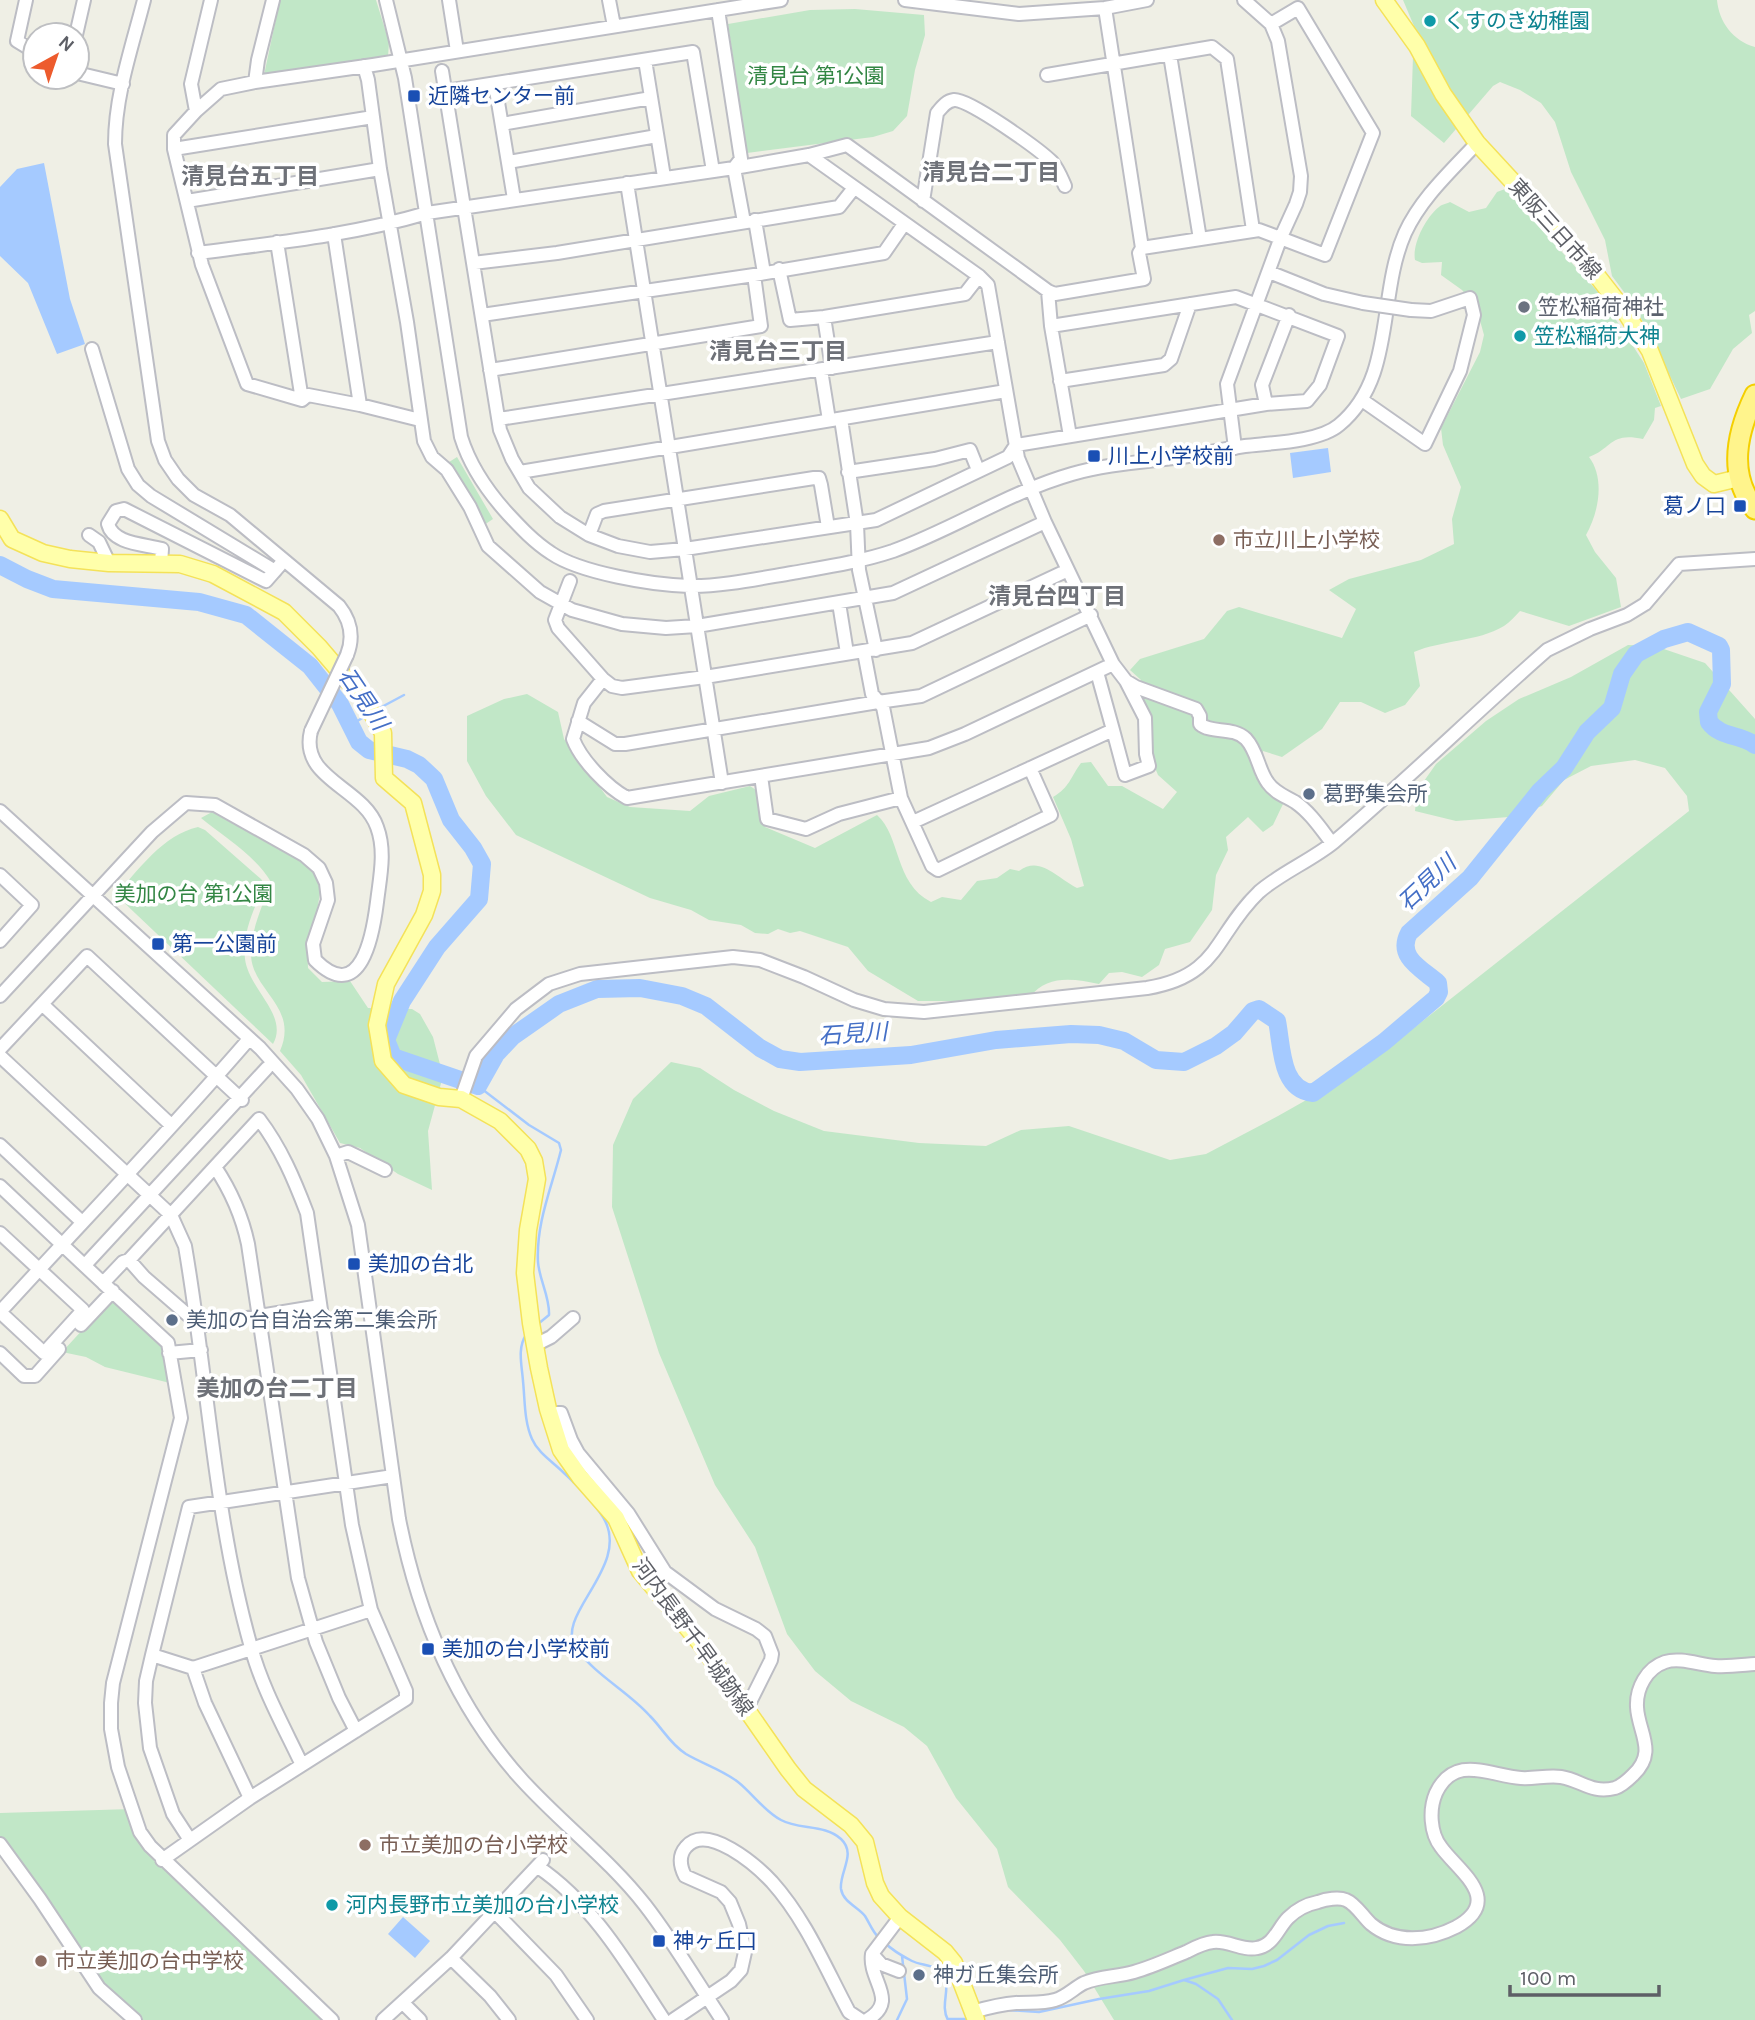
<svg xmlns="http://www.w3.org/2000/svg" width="1755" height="2020" font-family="Karla,'Noto Sans JP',sans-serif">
  <rect width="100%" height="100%" fill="#efefe5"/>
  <path fill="#c1e7c7" d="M280,0H376L389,42L388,57L264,75Z
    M1403,0H1717C1719,22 1733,41 1755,47V311L1749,315L1752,333L1733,349L1710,389L1681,399L1650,334L1630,300L1612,276L1605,240L1571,172L1555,122L1541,103L1520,90L1500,82L1493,86L1444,143L1411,116L1414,26Z
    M855,9L924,15L925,35L915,70L907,116L893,131L873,137L747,153L728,24L810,10Z
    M1505,189L1598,292L1644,363L1661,406L1655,408L1654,420L1643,439C1610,432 1613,448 1589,457C1605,478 1599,512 1586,535L1595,552L1616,578L1621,607L1569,626L1520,611C1515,616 1510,622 1504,626C1477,642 1442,640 1414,652L1420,686L1405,705L1385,713L1361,702H1340L1322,729L1282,757L1263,751L1255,776L1271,795L1281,798L1283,804L1273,825L1263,832L1248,817L1226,837L1228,850L1216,875L1212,910L1190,942L1165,949L1159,965L1142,977L1122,972L1109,973L1099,984C1075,979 1047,974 1030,997L1007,1001H918L868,971L848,947L800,931L790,933L778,929L768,934L755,933L741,925L709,920L691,910L650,898L516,835L486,796L467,761V716L504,699L527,694L558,712L564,739L607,797L630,807L690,811L709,796L750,786L756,790L765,827L815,848L877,815C901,836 894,883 931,902L942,897L961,900L977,881L997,878L1010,869L1019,871C1040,855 1057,878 1077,888L1084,886L1071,839L1053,797C1070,787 1070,778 1081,763L1091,762L1108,786H1122L1163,809L1177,792L1158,775L1153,763L1151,716L1142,699L1141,680L1130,670L1140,659L1204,639L1227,611L1239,607L1342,638L1356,609L1329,590L1349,579L1421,560L1454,544L1452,519L1461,487L1443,445L1441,428L1480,352L1484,335L1476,306L1462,290L1441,275L1442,262L1422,263L1415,260C1412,244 1426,217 1439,207C1442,204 1446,204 1450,202L1469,212L1486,208L1497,192Z
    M457,457L493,519L481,527L446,464Z
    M1628,645L1655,646L1705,663L1755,719V2020H1114L1084,1971L1060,1940L1008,1887L997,1849L956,1798L927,1746L904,1727L851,1701L815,1671L787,1634L755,1547L715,1485L659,1353L612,1207L613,1145L633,1099L671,1062L700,1068L734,1090L774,1111L824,1131L919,1143L986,1146L1021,1130L1069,1126L1170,1160L1206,1154L1278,1116L1363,1068L1689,811L1687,796L1665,768L1635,760L1591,766L1564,780L1542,806L1509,817L1456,821L1415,811L1417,791L1436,764L1486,721L1519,699L1571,677Z
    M212,812L289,855L307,862L318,876L320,893L316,917L307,941L308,968L322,982L350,981L368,1008L412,1009L420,1014L433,1037L443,1076L428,1131L432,1190L398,1174L360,1148L340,1143L301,1075L280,1051C299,1007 253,991 251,956C250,931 263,905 271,882C256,856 224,837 201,818Z
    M198,827L205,830L261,879L265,885C254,908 242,933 245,959C249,990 289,1015 273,1044L116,895C139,869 163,835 198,827Z
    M111,1299L165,1344L170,1383L105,1367L86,1357L62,1352Z
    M132,1809L140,1832L332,2020H137L99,1988L0,1844V1813Z"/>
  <path fill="#a5caff" d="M44,163L70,299L85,344L57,354L28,283L0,256V187L17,169Z
    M1328,448L1331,472L1293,478L1290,453Z
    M403,1917L430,1941L415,1958L388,1934Z"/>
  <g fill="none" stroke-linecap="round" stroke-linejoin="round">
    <path stroke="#a5caff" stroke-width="2.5" d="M376,710L404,695
      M351,725L367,715
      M478,1086L529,1125L559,1143L561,1150C552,1187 536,1222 538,1262C539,1279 550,1297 549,1315L538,1324
      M526,1335C517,1348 522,1366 523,1381C525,1400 524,1421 532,1439C538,1453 553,1462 564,1473C575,1483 595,1504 603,1517C633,1566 553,1615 576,1648C596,1676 628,1691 650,1716C663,1729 670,1744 686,1754C703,1764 723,1770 738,1782C752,1793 764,1811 781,1820C799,1830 825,1824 841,1839C857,1854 839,1872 841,1889C843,1902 858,1907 865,1916C870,1924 872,1931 879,1938
      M884,1942C892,1950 902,1956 912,1961C922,1966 939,1964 945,1977C950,1990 940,2006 948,2020
      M1184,1980L1228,1968L1252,1969L1264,1966L1277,1960L1309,1935L1328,1926L1344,1923
      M1008,2010L1039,2012L1099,1999L1149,1991L1184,1980L1196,1984L1218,1999L1232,2020
      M949,2019H970
      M897,2020L907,1999L902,1956"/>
    <path stroke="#a5caff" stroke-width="18" d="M0,565L27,579L53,589L199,602L246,615L310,666L340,704L359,742L369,750L407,759L419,765L434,779L451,820L473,848L482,864L479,899L437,947L402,1001L386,1040L393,1057L478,1086L496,1054L512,1037L559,1004L597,989L640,988L682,996L706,1006L760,1048L780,1059L800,1062L911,1055L996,1040L1071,1034L1099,1035L1124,1041L1156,1060L1184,1062L1216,1046L1234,1033L1253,1011L1259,1009L1277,1021C1282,1045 1280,1090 1313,1093L1384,1042L1436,998L1439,992L1438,983C1422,969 1396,957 1409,933L1470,878L1540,791L1564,768L1587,732L1612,708L1622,674L1636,654L1664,639L1688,632L1719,646L1721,650L1722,684L1708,712L1709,722C1721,738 1740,734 1755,745"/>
    <g stroke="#bcbdc4" stroke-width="16">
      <path id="minor" d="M26,0L17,41L35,52
        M144,0C132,47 115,95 115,144L158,441L165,460L178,479L194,495L230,515L339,606C351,621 354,637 347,655
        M386,0L405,78L461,437C470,466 488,492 508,514C521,528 534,542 551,553C580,573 653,585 689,586C718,587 762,578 792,573C826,567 860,562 893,551C954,529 1009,492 1072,474C1107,464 1144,462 1181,457C1202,454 1223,449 1245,446C1270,443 1319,442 1339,425C1396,378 1377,296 1405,233C1421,198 1451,171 1477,143
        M449,0L457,51
        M609,0L614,26
        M905,0L1019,14L1105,8L1147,0
        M718,10L741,159L734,168L744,222
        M76,35L84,0
        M1170,55L1200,239
        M645,60L664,177
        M364,66L368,80L380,169L407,322L424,441L432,457L447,470L470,507L488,546L540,592L572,610L622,624L666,628L697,626L893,593L1045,522
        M442,71L500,430L512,459L529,488L560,517L589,535L618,546L650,552L685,549L876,520L1008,457L1016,445L1266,404L1307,401L1320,385L1338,336L1236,297L1051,326
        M77,73L123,84
        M1047,75L1212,47L1227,59L1253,230
        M255,82L258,60L273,0
        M495,84L514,199
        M446,91L693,52L713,171
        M196,111L191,84L211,0
        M502,124L651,98
        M174,149L373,117
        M809,155L979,276L988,285L1018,458L1045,522L1113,664L1126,681L1136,687L1196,709L1200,716V724C1211,734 1233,726 1246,739C1258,752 1258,770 1268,783C1275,793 1285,796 1295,802C1310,812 1321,829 1332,843
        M508,162L657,136
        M627,183L722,783
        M187,201L380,169
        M923,201L937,113C942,107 946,101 954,100C968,98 1040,150 1052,162C1058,169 1061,177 1065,186
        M755,220L764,273
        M334,234L360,405
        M277,242L302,400
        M1142,248L1259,230L1325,255L1373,133L1298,8L1271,24
        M198,253C275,243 353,235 427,213L734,168L809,155L847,145L1048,291L1055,294L1144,279L1139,253L1142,248L1105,8
        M473,263L557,253L839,207L854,188
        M779,269L790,320L824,317L965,294L979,276
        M1269,272L1324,294L1363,303
        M1048,291L1051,326L1070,436
        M482,315L754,275L884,253L904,224
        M824,317L832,368
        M92,349L128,469L138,485L151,496L275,571
        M490,370L761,326L754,275
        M821,370L829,420
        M1060,381L1164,365L1171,359L1190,304
        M1362,400L1425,444L1460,371L1474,315L1470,298L1431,311L1411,310
        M1266,404L1262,385L1289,315
        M499,419L998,342
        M841,419L857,524L859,570L876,650
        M420,420L360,405L308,395L302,400L247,384L202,265L174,149V135L196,111L221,89L255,82L373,65L781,0
        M1235,448L1227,384L1281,237L1296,204L1300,192L1301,176L1278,41L1271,24L1244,0
        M520,472L1006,391
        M848,472L935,459L970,450L978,470
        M89,535L99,542L109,563
        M589,535L597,514L604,511L814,478H819L821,485L828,527
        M161,563L162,549C144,544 113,544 108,524L116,511L124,509L266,581L280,565
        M570,581L555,620L558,628L603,679L612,686L622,688L705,677L912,643L1068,570
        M839,603L847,653
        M864,652L872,694L883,707L901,798L932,866L938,870L1051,815L1030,768
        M603,679L584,703L573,739C581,760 607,787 627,798L929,748L965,734L1113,664
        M578,721L615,744H625L878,702L921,696L1091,615
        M1113,730L1125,775L1149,766L1146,754L1145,718L1126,681
        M761,776L767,819L806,829L839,814L901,798
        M0,811L260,1048L297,1089L318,1119L336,1156L358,1225L399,1519C418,1615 455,1706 522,1780C561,1823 609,1859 645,1905C673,1941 697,1982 722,2020
        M913,822L1113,730L1097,672
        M0,875L32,905L0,941
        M0,996L152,832L186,803L215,805L304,855L319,868L326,883L328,900L313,944L315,960C361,1006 373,934 377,902C380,877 386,851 377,827C363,787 299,779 311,731
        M42,1004L171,1125
        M0,1049L87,956L242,1100
        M0,1056L171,1215L185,1246C208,1379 214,1517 251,1647C262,1688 284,1727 302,1765
        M461,1099L476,1056L516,1009L549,984L580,974L733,957L760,960L804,977L854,1000L884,1009L924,1012L1147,988C1220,976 1214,935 1259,892C1279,874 1312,860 1334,842C1407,780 1475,713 1547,650L1590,629L1627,615L1645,604L1679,564L1755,559
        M0,1145L82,1222
        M336,1156L348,1152L385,1170
        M215,1167C231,1191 242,1216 248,1244L298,1578L316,1642L339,1698L356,1731
        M0,1186L103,1283
        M0,1233L83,1310L44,1353L0,1312
        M129,1260L123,1262L103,1283L168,1343L181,1418L113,1683L111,1703V1729L118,1767L140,1832L150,1846L332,2020
        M85,1265L267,1068
        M0,1312C83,1221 169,1132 249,1039
        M81,1325L113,1291
        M535,1345L551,1337L573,1318
        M0,1353L24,1376H35L59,1349
        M169,1353L201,1350
        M562,1433L558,1413H561L571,1440L578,1453L628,1513L665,1572L715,1609L756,1629L765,1636L772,1654L771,1660L746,1710
        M152,1655L193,1668
        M250,1798L205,1703L193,1668L371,1610
        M190,1840L173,1814L150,1748L145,1703L146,1681L152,1655L189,1507L393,1476
        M0,1844L40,1899L99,1988L135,2020
        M162,1860L250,1798L406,1699V1691L371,1610L352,1525L307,1213C294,1179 281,1148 259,1119L129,1260L144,1277L197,1323L205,1325L320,1306
        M538,1867C593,1904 628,1965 664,2020
        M495,1912L556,1975L587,2020
        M872,1954L881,1964L899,1971
        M451,1958L490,1996L509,2020
        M403,2003L420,2020
        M972,2012C986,2008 1001,2004 1016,2003C1029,2002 1042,2004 1055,2000C1066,1997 1074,1988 1084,1983C1100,1976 1117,1977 1134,1972C1152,1967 1169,1959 1186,1952C1194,1948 1203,1943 1213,1942C1228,1940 1242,1951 1257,1948C1274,1945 1278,1928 1288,1918C1296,1910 1308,1904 1318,1902C1326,1899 1339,1897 1346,1900C1356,1904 1363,1917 1371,1924C1395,1944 1429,1941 1456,1927C1505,1900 1458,1871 1441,1847C1430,1833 1429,1809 1436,1793C1455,1753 1490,1776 1521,1778C1534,1779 1548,1775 1561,1777C1581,1780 1591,1794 1615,1788C1621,1786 1628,1780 1633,1775C1658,1752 1638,1732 1637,1707C1636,1688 1647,1668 1665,1662C1680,1657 1700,1665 1715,1666C1728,1667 1742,1665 1755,1664
        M383,2020L451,1958L543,1860
        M673,2020L731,1981L741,1970L745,1952L739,1924L730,1902L721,1892L685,1876C680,1866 678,1856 686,1847C707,1822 757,1866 772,1882C806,1920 825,1967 849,2012L861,2020
        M867,2020C900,2000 868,1981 872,1954L900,1917"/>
    </g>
    <g stroke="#f4e259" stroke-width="19">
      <path id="major" d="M1384,0L1417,46L1443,94L1477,143L1584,259L1626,313L1650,351L1695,464L1703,476L1714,484L1739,478
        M0,519L12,539L43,553L70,559L109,563L180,564L213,574L284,612L319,647L360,695L374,717L383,733L384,778L413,803L432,875V891L424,915L386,984L377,1025L383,1061L404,1085L439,1097L461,1099L500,1121L528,1149L534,1161L537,1179L528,1230L525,1273L531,1323L539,1368L548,1409L561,1450L580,1477L616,1518L640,1571L701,1644L788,1769L804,1789L851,1825L865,1842L875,1883L881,1896L900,1917L945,1952L954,1963L976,2020"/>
    </g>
    <g stroke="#f4cf00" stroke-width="23">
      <path id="highway" d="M1755,395C1737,432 1727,474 1755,509"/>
    </g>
    <use href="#minor" stroke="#fff" stroke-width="12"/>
    <use href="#major" stroke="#ffa" stroke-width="16"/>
    <use href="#highway" stroke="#fff48c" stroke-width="19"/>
    <g stroke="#bcbdc4" stroke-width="16" stroke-linecap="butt">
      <path id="minor-bridge" d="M1363,303L1411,310
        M311,731L347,655"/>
    </g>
    <use href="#minor-bridge" stroke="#fff" stroke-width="12"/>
  </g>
  <g fill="#0f9aa8" stroke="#fff" stroke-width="2.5">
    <circle cx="1430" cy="21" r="7"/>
    <circle cx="1520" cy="336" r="7"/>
    <circle cx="332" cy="1905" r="7"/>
  </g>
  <g fill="#1a4fb4" stroke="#fff" stroke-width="2.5">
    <rect x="407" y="89" width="14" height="14" rx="3.5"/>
    <rect x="1087" y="449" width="14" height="14" rx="3.5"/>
    <rect x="1733" y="499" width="14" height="14" rx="3.5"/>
    <rect x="151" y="937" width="14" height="14" rx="3.5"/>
    <rect x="347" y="1257" width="14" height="14" rx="3.5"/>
    <rect x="421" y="1642" width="14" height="14" rx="3.5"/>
    <rect x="652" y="1934" width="14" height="14" rx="3.5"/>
  </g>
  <circle fill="#6b7280" stroke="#fff" stroke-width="2.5" cx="1524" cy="307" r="7"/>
  <g fill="#8d6e63" stroke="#fff" stroke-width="2.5">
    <circle cx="1219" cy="540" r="7"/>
    <circle cx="365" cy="1845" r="7"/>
    <circle cx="41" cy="1961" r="7"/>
  </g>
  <g fill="#5c6f8a" stroke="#fff" stroke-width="2.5">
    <circle cx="1309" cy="794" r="7"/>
    <circle cx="172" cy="1320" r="7"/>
    <circle cx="919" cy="1975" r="7"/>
  </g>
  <g text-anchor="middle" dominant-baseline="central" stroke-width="7" stroke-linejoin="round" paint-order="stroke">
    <g font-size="21" fill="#0d838f" stroke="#fff" text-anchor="start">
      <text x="1444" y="21">くすのき幼稚園</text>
      <text x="1534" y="336">笠松稲荷大神</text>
      <text x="346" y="1905">河内長野市立美加の台小学校</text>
    </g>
    <g font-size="21" fill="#338644" stroke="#fff">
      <text x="816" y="76">清見台 第1公園</text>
      <text x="194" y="894">美加の台 第1公園</text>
    </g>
    <g font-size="21" fill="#164399" stroke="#fff" text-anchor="start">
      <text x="428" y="96">近隣センター前</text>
      <text x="1108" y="456">川上小学校前</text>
      <text x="1726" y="506" text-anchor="end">葛ノ口</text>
      <text x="172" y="944">第一公園前</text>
      <text x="368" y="1264">美加の台北</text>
      <text x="442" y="1649">美加の台小学校前</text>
      <text x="673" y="1941">神ヶ丘口</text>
    </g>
    <g font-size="21" fill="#5d5f66" stroke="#fff">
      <text transform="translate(1555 229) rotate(48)">東阪三日市線</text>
      <text transform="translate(693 1637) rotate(54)">河内長野千早城跡線</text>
    </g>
    <g font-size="21" fill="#5b616d" stroke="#fff" text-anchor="start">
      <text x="1538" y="307">笠松稲荷神社</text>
    </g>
    <g font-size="21" fill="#785e54" stroke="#fff" text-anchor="start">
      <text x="1233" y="540">市立川上小学校</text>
      <text x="379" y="1845">市立美加の台小学校</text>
      <text x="55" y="1961">市立美加の台中学校</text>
    </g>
    <g font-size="21" fill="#4e5e75" stroke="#fff" text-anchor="start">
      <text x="1323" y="794">葛野集会所</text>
      <text x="186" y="1320">美加の台自治会第二集会所</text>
      <text x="933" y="1975">神ガ丘集会所</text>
    </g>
    <g font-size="23" font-weight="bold" fill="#6e7178" stroke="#fff">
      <text x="991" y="172">清見台二丁目</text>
      <text x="250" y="176">清見台五丁目</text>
      <text x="778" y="351">清見台三丁目</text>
      <text x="1057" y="596">清見台四丁目</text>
      <text x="277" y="1388">美加の台二丁目</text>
    </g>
    <g font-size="23" font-style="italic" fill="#446fc6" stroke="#fff">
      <text transform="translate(363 699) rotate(56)">石見川</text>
      <text transform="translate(1427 883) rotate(-43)">石見川</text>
      <text transform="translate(853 1034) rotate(-4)">石見川</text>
    </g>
  </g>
  <g transform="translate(56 56) rotate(40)"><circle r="33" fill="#ffffff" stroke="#bebfc2" stroke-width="2"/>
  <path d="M0-5L12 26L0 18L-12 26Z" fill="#ed5b2d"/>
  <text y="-10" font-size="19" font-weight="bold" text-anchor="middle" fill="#5d5f66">N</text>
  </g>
  <path d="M1510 1985v10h149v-10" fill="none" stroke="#5d5f66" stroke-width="3.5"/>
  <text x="1520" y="1985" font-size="21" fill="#5d5f66" stroke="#ffffff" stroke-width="5" paint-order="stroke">100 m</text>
</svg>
